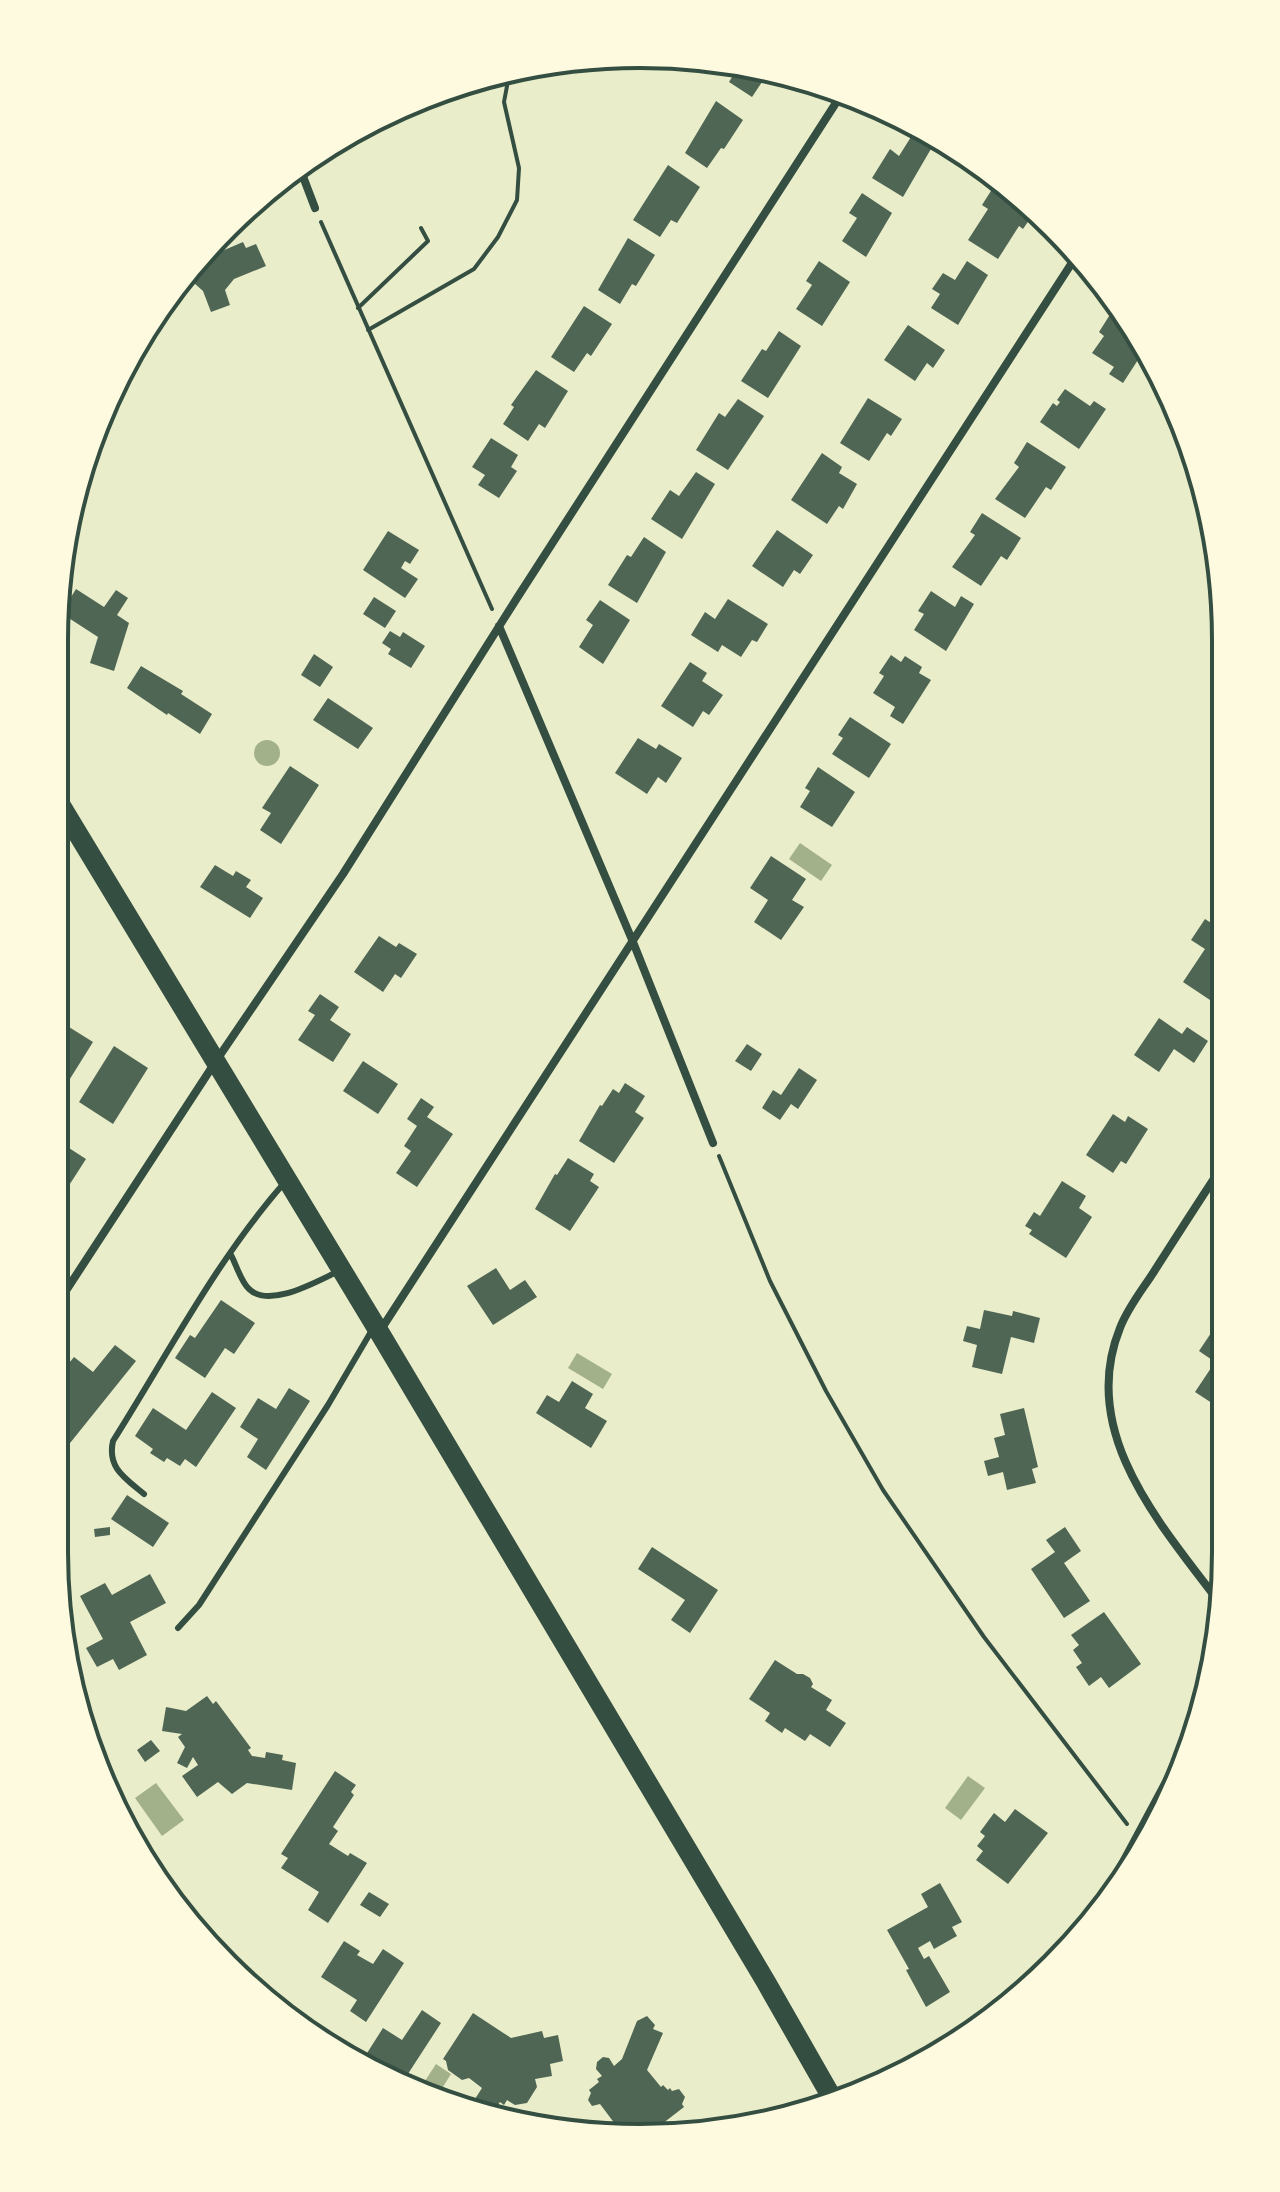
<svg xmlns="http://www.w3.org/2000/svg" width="1280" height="2192" font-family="Jost,sans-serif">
  <rect width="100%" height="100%" fill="#e9edc9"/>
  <path fill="#a3b18a" d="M254 753a13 13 0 1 1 26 0a13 13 0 1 1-26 0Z
    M800,843L832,865L821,881L789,859Z
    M577,1353L612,1374L603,1389L568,1368Z
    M968,1776L985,1788L961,1820L945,1808Z
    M156,1783L184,1820L162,1836L135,1798Z
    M436,2064L451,2074L438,2095L421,2087Z"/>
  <path fill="#4f6655" d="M740,64L754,65L775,71L768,82L764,79L752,97L729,82Z
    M716,101L743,120L724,149L721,148L707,168L685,153Z
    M916,129L935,142L903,197L872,178L890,149L899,156Z
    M668,165L700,187L677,223L671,220L660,237L633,220Z
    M996,183L1036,210L1023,229L1019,226L998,259L968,240L988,209L982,205Z
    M862,193L892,213L866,257L842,241L857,218L849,213Z
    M628,238L655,255L636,286L632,284L620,304L598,290Z
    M243,242L246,248L256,244L266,266L234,279L225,290L230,305L211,312L203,291L185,275L211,243L222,251Z
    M819,261L850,282L822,326L796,309L812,285L806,281Z
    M967,261L988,275L958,325L931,308L940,294L932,289L943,273L955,280Z
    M584,306L612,324L591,356L587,353L574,372L551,357Z
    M1111,313L1130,324L1147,346L1123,383L1109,374L1114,367L1092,353L1104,336L1099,332Z
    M908,325L945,350L933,368L927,363L915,381L884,360Z
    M779,331L801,346L768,398L741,381L762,349L766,351Z
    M536,370L568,391L545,428L539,424L528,441L503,424L514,407L511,405Z
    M1065,389L1090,406L1094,401L1106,409L1079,449L1040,422L1053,403L1057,406L1060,402L1057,400Z
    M868,398L902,419L891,436L887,433L869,461L840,443Z
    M738,399L764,416L728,470L696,450L719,413L725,417Z
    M491,438L518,455L511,467L517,471L499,498L478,485L485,475L472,467Z
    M1027,442L1066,467L1051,490L1046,487L1025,518L995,499L1019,467L1014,463Z
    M822,453L842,467L839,473L857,484L843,509L839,506L827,524L791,500Z
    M696,472L715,484L682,539L651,519L670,490L679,496Z
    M982,513L1021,538L1007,560L1001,556L981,586L952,567L975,535L970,532Z
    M777,530L813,555L800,574L794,570L783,587L752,566Z
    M388,531L419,550L410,564L405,561L401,568L418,579L405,598L363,570Z
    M644,537L666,552L637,603L608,585L627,555L631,557Z
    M76,589L104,607L116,590L128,598L117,615L129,623L114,671L90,663L98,637L61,613Z
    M931,591L955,607L961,596L974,604L946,651L914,630L924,614L918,611Z
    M374,597L396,611L385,628L363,614Z
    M728,599L768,624L757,642L752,640L741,657L722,645L718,652L691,635L705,612L715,619Z
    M600,600L630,620L603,664L579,647L593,625L586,620Z
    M390,631L400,637L403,632L425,646L411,668L388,654L391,649L382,643Z
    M314,654L333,667L320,687L301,675Z
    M891,655L901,662L905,656L922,667L919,673L931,680L903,724L890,716L895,707L873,693L884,676L879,673Z
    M690,662L707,673L702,681L723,695L709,715L703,711L693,727L661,706Z
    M141,666L183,691L181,694L212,714L200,734L168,713L167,715L127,688Z
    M328,698L373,728L358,749L313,720Z
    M850,717L891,744L869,778L832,754L843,738L838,735Z
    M638,738L656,749L659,744L682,758L666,783L658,777L647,794L615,773Z
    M290,766L319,785L281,844L260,830L271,813L262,808Z
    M818,767L855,792L832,827L800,807L810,791L805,788Z
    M771,856L806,879L792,900L804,907L781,940L754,922L768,900L750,888Z
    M215,865L233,876L236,871L251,880L246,887L263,898L250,918L200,887Z
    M1205,919L1225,932V983L1213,1002L1183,982L1205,949L1191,940Z
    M379,936L396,947L399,943L417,954L401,978L395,974L383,992L354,972Z
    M320,994L339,1007L330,1020L351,1034L333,1062L298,1040L315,1015L308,1011Z
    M1159,1018L1182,1034L1187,1027L1208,1041L1194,1063L1174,1049L1159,1072L1134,1055Z
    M69,1027L93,1042L68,1082L55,1073V1050Z
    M747,1044L762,1054L751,1071L735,1061Z
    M114,1046L148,1068L113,1124L79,1102Z
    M363,1061L398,1084L378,1114L343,1091Z
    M799,1068L817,1080L798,1109L791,1104L780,1120L762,1108L773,1090L781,1095Z
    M625,1083L645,1096L635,1112L644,1118L614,1163L579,1141L600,1105L602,1106L613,1089L619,1093Z
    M421,1098L434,1107L427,1117L453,1134L417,1187L396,1173L411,1151L404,1146L417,1126L407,1119Z
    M1113,1114L1125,1122L1128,1116L1148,1129L1126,1164L1121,1161L1113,1173L1086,1155Z
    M55,1139L86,1159L59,1201L54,1197Z
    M568,1158L594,1174L590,1181L599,1187L570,1231L535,1209L555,1174L557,1175Z
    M1062,1181L1086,1196L1079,1208L1092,1217L1066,1258L1029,1234L1032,1230L1025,1226L1034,1212L1040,1216Z
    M496,1268L510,1290L525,1280L537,1297L493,1325L467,1286Z
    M221,1300L255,1323L234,1354L225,1348L205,1378L175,1358L190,1335L195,1338Z
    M984,1310L1012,1316L1013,1311L1040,1318L1034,1343L1011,1337L1002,1374L972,1367L977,1345L963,1341L967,1326L980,1329Z
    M1213,1330L1225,1338V1397L1218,1407L1195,1392L1215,1362L1199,1351Z
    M115,1345L136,1361L54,1463V1400L64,1388L55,1380L74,1357L93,1372Z
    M572,1381L593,1394L585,1408L607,1421L591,1448L536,1413L547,1395L559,1402Z
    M289,1388L310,1401L266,1470L247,1457L258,1439L240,1427L258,1398L276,1409Z
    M212,1392L236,1408L196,1467L185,1459L180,1466L167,1458L164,1462L150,1453L153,1449L135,1436L153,1408L186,1430Z
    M1024,1408L1038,1467L1032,1469L1036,1483L1007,1490L1003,1472L988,1476L984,1461L999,1457L994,1438L1005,1435L1000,1414Z
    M127,1495L169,1523L153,1547L111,1519Z
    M110,1527V1535L95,1537L94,1529Z
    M1065,1527L1081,1551L1064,1563L1090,1601L1064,1618L1031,1569L1055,1552L1046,1540Z
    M652,1547L718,1590L690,1633L671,1620L685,1600L638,1569Z
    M150,1574L166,1603L130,1622L147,1655L119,1670L113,1659L97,1667L86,1648L103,1639L80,1596L105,1583L112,1595Z
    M1104,1612L1141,1664L1109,1688L1101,1677L1089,1686L1076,1667L1082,1663L1073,1650L1079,1645L1071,1635Z
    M775,1660L797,1674H803L810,1678L813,1684L811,1687L832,1700L826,1710L846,1723L830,1747L810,1734L805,1741L785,1728L782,1733L765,1721L770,1713L749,1699Z
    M207,1696L213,1704L216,1701L251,1748L248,1750L252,1756L265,1758L266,1752L283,1755L282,1760L296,1763L292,1790L247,1783L232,1794L218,1782L197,1797L182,1776L198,1765L193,1757L187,1768L177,1763L185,1747L178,1737L182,1734L162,1731L166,1707L186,1711Z
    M151,1740L160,1751L145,1762L137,1750Z
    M335,1771L356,1785L351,1792L354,1795L333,1827L338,1831L329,1844L348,1856L350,1853L367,1863L328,1923L308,1910L319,1892L281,1868L288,1858L281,1854Z
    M1015,1809L1048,1833L1008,1884L976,1860L983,1851L977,1846L985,1836L980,1832L994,1813L1005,1822Z
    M940,1883L962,1922L952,1927L957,1936L934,1949L930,1941L918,1948L924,1959L929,1956L950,1992L926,2007L906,1970L909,1969L887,1930L928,1907L921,1894Z
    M369,1892L389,1904L380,1917L360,1905Z
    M344,1941L360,1951L357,1955L373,1964L383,1949L404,1963L366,2022L350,2011L357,2000L321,1977Z
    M422,2010L441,2023L404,2080L362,2061L383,2028L402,2040Z
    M473,2013L511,2038L542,2031L544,2038L558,2035L563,2061L550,2064L552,2076L535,2079L537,2087L527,2103L515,2105L507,2100L504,2105L500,2102L493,2112L475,2099L482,2088L469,2078L462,2080L448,2070L446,2061L443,2059Z
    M647,2016L655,2025L653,2029L663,2033L647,2070L661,2087L663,2085L668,2090L670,2088L672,2091L679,2089L685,2097L682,2104L684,2107L649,2134L614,2130L612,2127L615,2124L600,2104L592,2106L588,2100L591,2093L589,2090L599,2082L597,2079L602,2076L596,2069L597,2062L603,2057L609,2058L614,2066L622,2059L637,2021Z"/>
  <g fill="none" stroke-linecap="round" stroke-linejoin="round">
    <path stroke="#344e41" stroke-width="4" d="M321,222L492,609
      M358,308L428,241L421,228
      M368,330L474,269L498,237L517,200L519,168L504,102L510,70
      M719,1156L770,1281L826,1391L883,1490L984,1637L1127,1824"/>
    <path stroke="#344e41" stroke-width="6" d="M231,1255C236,1264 241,1282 249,1289C270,1309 317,1281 339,1271
      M144,1494C125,1478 107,1468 113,1441C168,1354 217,1259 285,1182
      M178,1628L199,1605L328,1405L372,1330"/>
    <path stroke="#344e41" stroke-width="8" d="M299,166L315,208
      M499,626L633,942L713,1143
      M54,1309L216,1061L343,874L517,598L843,92
      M380,1331L1077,255
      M1222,1606C1163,1527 1077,1434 1120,1328C1128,1307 1143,1289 1155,1270C1178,1234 1201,1198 1225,1162
      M1098,1909L1168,1778L1197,1732"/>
    <path stroke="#344e41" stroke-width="20" d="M55,796L375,1325L766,1982L835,2103"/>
  </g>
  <path d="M0 0H1280V2192H0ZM640 68H640A572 572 0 0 1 1212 640V1552A572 572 0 0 1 640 2124H640A572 572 0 0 1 68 1552V640A572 572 0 0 1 640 68Z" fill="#fefae0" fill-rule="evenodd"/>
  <path fill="none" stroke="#344e41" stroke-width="4" d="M640 68H640A572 572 0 0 1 1212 640V1552A572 572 0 0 1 640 2124H640A572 572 0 0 1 68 1552V640A572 572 0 0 1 640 68Z"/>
</svg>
